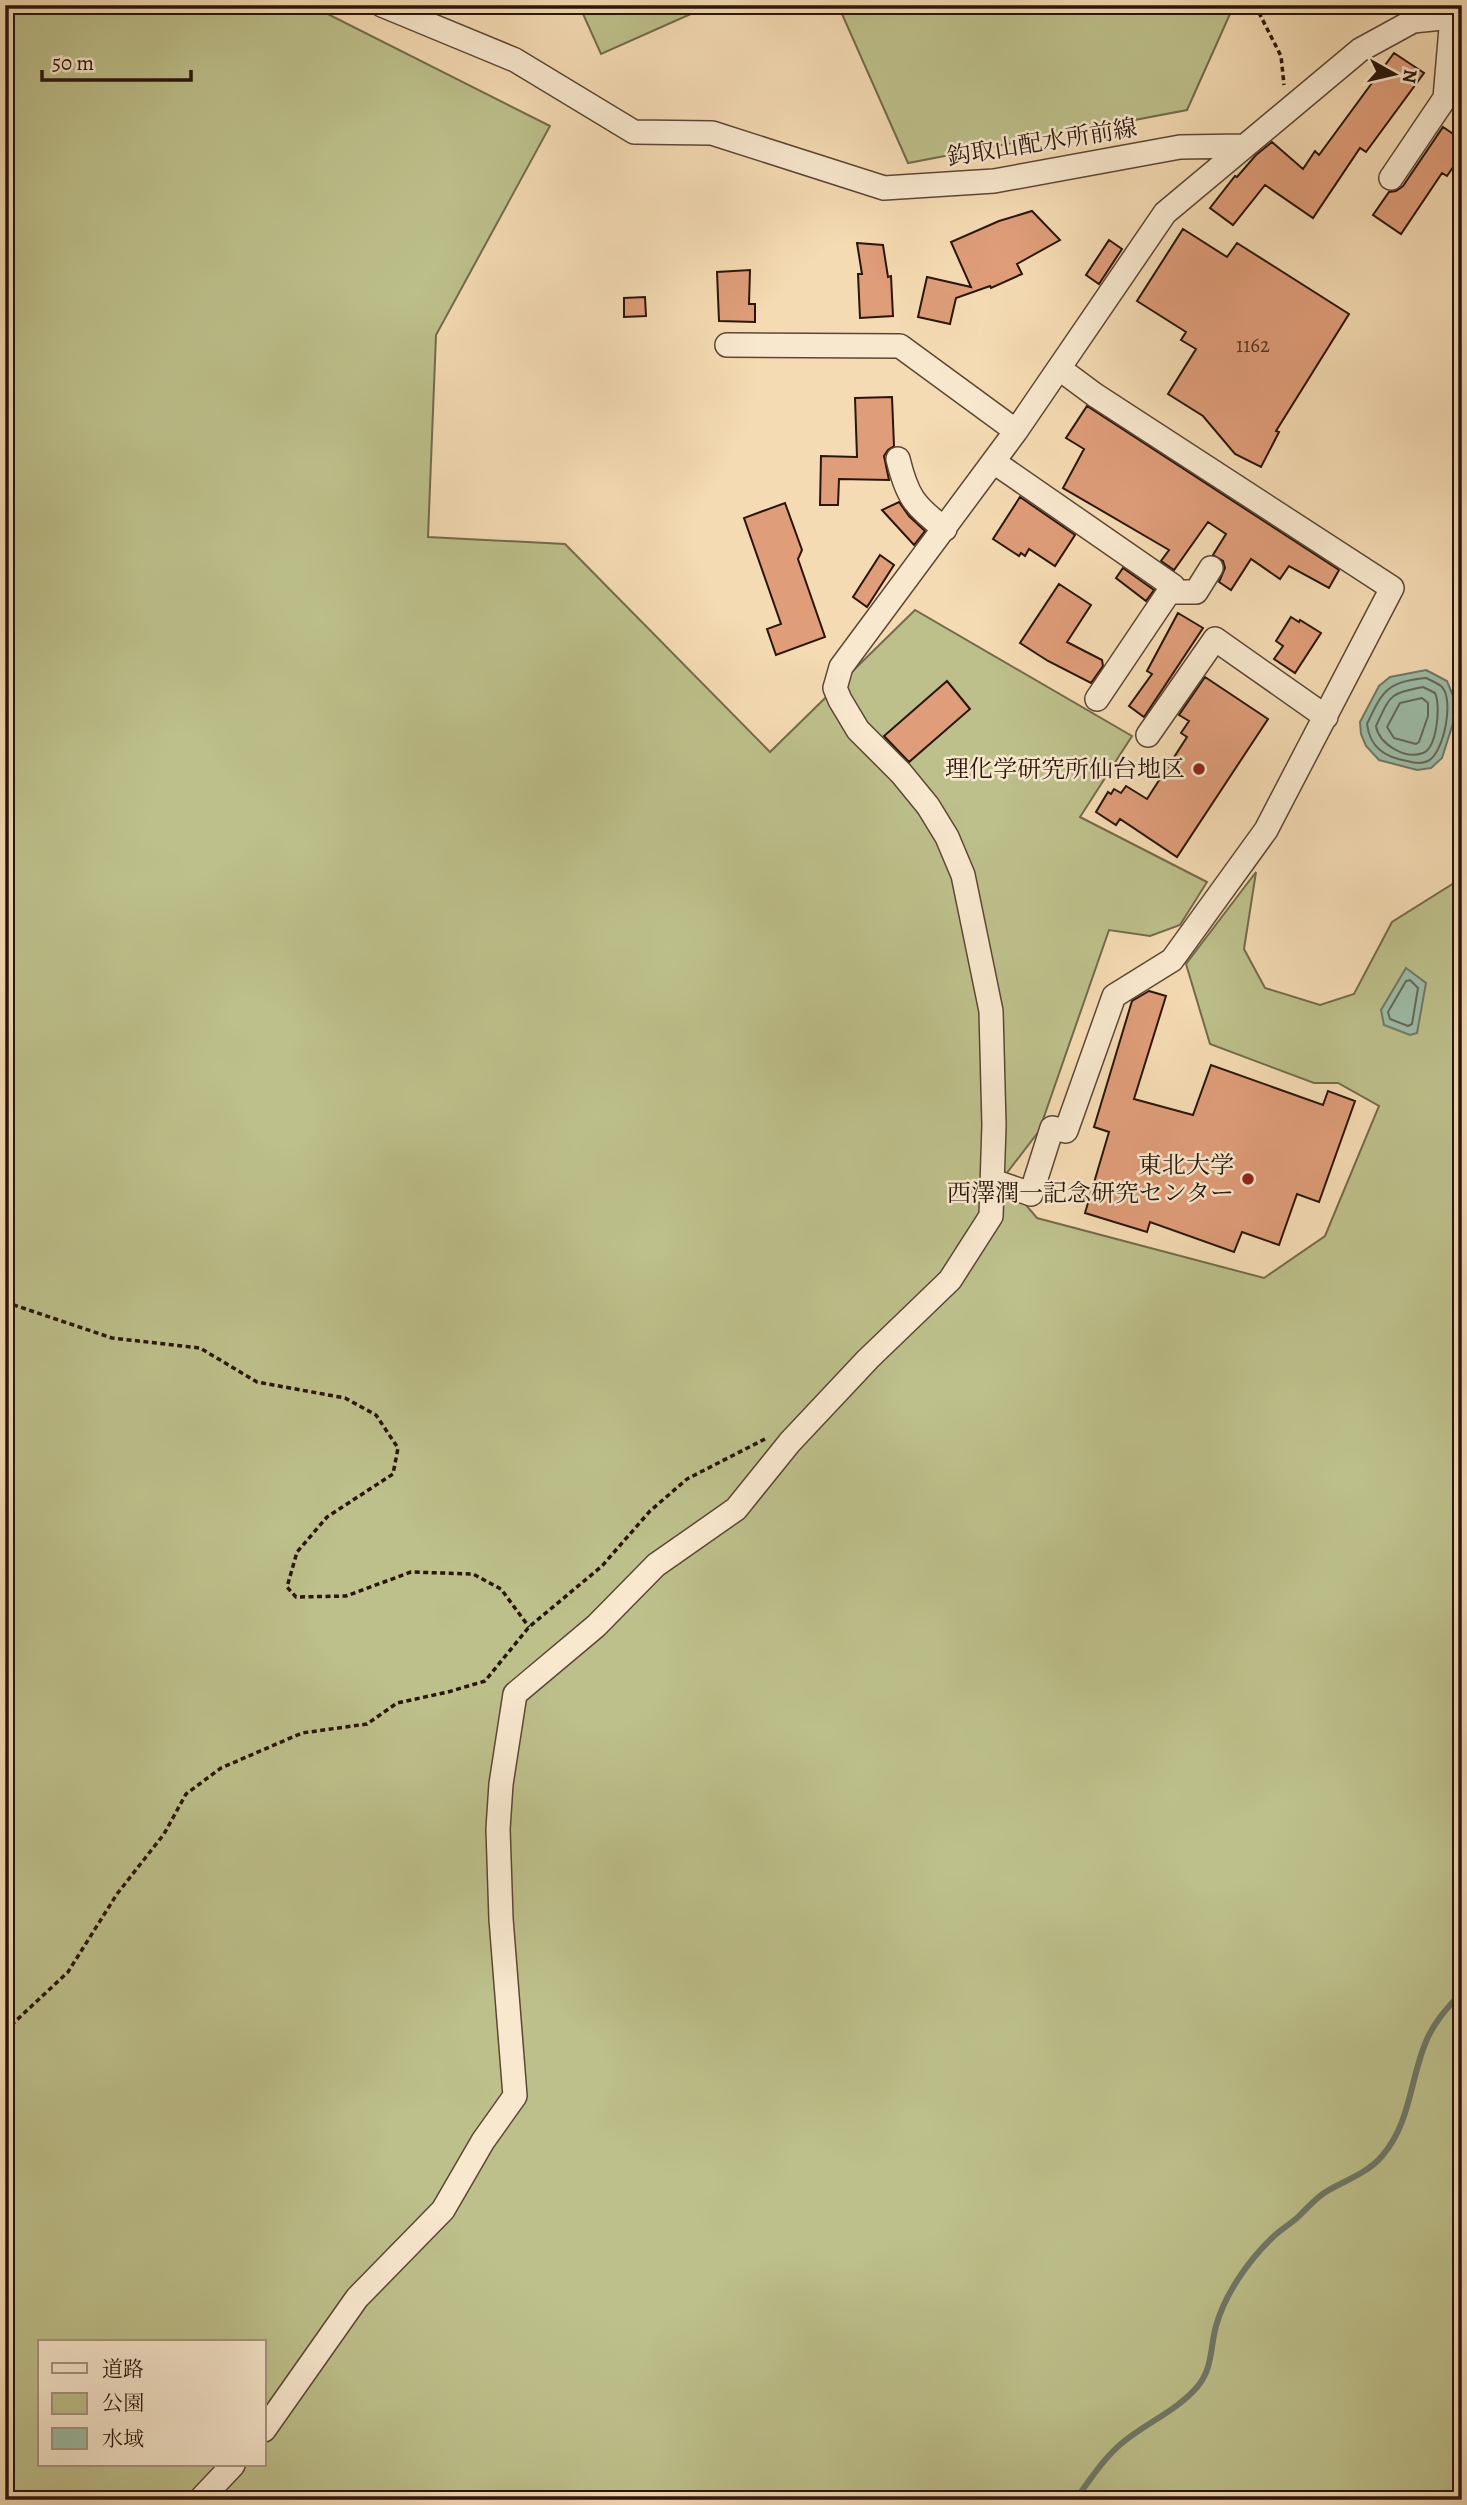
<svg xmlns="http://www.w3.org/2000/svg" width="1467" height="2505" font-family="Alegreya,'Noto Serif JP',serif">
  <rect width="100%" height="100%" fill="#f5dbb3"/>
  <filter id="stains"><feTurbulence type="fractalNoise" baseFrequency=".00286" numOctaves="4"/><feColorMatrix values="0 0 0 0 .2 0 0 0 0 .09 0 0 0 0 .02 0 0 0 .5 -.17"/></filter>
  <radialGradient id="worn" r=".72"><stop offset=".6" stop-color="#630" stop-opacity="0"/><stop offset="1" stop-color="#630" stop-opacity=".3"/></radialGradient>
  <path fill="#bdc08b" stroke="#746a4b" stroke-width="2" fill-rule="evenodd" d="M5,5H310L550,126L436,335L428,537L565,544L770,752L915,610L1132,736L1080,817L1207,882L1180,925L1150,936L1109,930L1039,1131L1003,1178L1037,1218L1264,1278L1325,1236L1379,1106L1338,1083H1314L1210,1044L1186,964L1256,872L1244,949L1265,988L1320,1005L1354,994L1392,922L1462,878V2500H5ZM40,2342H264V2465H40Z
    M579,5H711L601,54Z
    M838,5H1234L1187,110L908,163Z"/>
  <path fill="#9dbca7" stroke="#6f7969" stroke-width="2" d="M1426,670L1447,681L1454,698V720L1442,758L1431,768L1417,770L1379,760L1366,746L1361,734L1360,722L1379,686L1390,677Z
    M1406,968L1426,983L1417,1033L1410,1035L1384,1025L1381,1010Z"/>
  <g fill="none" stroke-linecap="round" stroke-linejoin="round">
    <path stroke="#646859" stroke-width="2" d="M1426,678C1430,680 1437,683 1441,686C1455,698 1444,753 1428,761C1422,764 1414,763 1407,761C1385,757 1370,748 1367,724C1383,690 1387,682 1426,678Z
      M1423,687L1435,693C1441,705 1437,748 1423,753C1405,760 1379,744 1376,726C1391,694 1389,694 1423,687Z
      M1422,698L1428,703V716L1419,742L1416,744L1394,738L1387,727L1400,703Z
      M1410,980L1418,988L1412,1024L1408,1026L1390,1019L1388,1012L1406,981Z"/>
    <path stroke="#6f7969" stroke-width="6" d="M1075,2500C1090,2480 1103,2459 1122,2443C1146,2423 1178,2410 1198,2386C1213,2367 1210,2348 1216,2326C1225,2294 1248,2261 1272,2238C1280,2230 1289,2225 1297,2218C1306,2209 1314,2200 1324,2193C1343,2181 1367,2174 1382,2156C1410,2124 1410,2081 1425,2044C1433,2023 1447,2008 1462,1992"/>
  </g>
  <path fill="#df9d79" stroke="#2a150b" stroke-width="2" d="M1394,53L1424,73L1366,152L1360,148L1313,218L1265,185L1233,225L1210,208L1235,176L1237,177L1256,155L1272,142L1303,169L1315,151L1319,155Z
    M1443,127L1462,140V154L1447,176L1442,173L1401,234L1373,215L1389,192L1396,191L1403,186Z
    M1032,211L1060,240L1017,264L1022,274L991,288L990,286L956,298L950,324L918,317L927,277L971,287L951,242L999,221Z
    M1183,229L1227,257L1237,243L1349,314L1276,431L1279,432L1261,467L1235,454L1203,416L1168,394L1196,349L1181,340L1186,332L1137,301Z
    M1109,240L1122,249L1099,284L1086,275Z
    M857,243L883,245L888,277L891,276L893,316L860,318L858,274H862Z
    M750,270L749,304H755V322L719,321L717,272Z
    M645,297L646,316L624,317V298Z
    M892,397L894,446L888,450L884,456L889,480L839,479L838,505H820L821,456L857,457L855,398Z
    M1087,406L1339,570L1329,588L1289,566L1280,579L1251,559L1231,590L1219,582L1225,568L1223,561L1213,555L1226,534L1208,522L1174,570L1161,561L1169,550L1063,488L1084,449L1066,438Z
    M1020,497L1075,535L1055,566L1029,549L1025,556L1021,553L1019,556L993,539Z
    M899,502L909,516L925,531L914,545L882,510Z
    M785,503L802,550L798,559L825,637L776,655L767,629L781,624L744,518Z
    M880,555L894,565L867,607L853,597Z
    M1123,568L1154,590L1146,601L1116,578Z
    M1059,584L1091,605L1067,642L1102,660L1103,666L1091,683L1048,661L1020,643Z
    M1178,613L1203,628L1144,717L1129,706L1152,674L1147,671Z
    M1291,617L1299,622L1300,620L1321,633L1295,673L1274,659L1283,646L1276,641Z
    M1205,677L1268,719L1177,857L1120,819L1116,825L1096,812L1108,792L1111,794L1114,789L1121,793L1126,786L1147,799L1187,737L1181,733L1189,721L1179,715Z
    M947,681L970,709L909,762L884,736Z
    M1149,991L1166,996L1134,1099L1193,1115L1211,1065L1323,1105L1328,1091L1355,1101L1319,1202L1297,1194L1279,1245L1242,1232L1234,1252L1150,1222L1147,1232L1085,1213L1109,1132L1094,1127L1132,1001Z"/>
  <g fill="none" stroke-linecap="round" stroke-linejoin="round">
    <g stroke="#5d4635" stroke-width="26">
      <path id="minor" d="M382,5L515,60L634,132L712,133L884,188L994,181L1180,147L1245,146
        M1391,178L1445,98L1453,5
        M727,345L900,346L1016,431
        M898,459C907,496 914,506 945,529
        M994,462L1173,586L1097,699
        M1168,592H1196L1211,568
        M1148,735L1215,639L1326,717
        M993,1181L1031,1194L1052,1128L1066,1131L1114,996L1172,960L1266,830L1392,588L1095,395L1060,369
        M264,2430L357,2298L443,2210L483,2141L515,2096L501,1919L498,1829L501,1784L515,1694L596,1626L656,1565L736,1509L790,1442L868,1359L950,1280L991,1216L994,1125L991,1011L963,875L947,837L928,806L901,773L858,730L840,700L835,688L841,667L1016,431L1165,213L1360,50L1413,21L1462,16
        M200,2500L233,2465"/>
    </g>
    <path stroke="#2a150b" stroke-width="3.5" stroke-dasharray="5 3.5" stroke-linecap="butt" d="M1255,5L1281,56L1284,85
      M5,1302L112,1338L200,1348L257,1382L345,1398L376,1415L398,1448L393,1474L327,1517L297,1552L287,1587L296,1597L346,1596L411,1572L473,1574L501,1589L529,1627
      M5,2031L68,1972L117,1894L164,1834L186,1794L221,1768L302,1733L367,1724L397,1703L448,1692L485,1681L529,1627L602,1566L650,1511L687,1479L765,1439"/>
    <use href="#minor" stroke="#f8e8ce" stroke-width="23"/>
  </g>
  <g fill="#8f2418" stroke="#f8e8ce" stroke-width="2.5">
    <circle cx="1199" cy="769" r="7"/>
    <circle cx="1248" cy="1179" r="7"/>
  </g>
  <g text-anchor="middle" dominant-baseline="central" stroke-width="5" stroke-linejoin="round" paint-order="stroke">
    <g font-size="21" fill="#573726">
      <text x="1253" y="345">1162</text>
    </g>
    <g font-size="24" fill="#2a150b" stroke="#f8e8ce">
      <text transform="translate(1042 142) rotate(-9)">鈎取山配水所前線</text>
    </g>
    <g font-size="24" fill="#2a150b" stroke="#f8e8ce" text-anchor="end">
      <text x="1185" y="769">理化学研究所仙台地区</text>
      <text x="1234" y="1165">東北大学<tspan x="1234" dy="28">西澤潤一記念研究センター</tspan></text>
    </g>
  </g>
  <rect width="1467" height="2505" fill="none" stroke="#f5dbb3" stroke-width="28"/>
  <rect x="7" y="7" width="1453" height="2491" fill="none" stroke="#2a150b" stroke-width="3.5"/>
  <rect x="14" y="14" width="1439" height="2477" fill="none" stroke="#2a150b" stroke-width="2"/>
  <rect x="38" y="2340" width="228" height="126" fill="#f8e8ce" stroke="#a69480" stroke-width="2"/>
  <rect x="52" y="2363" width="35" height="10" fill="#f8e8ce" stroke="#a69480" stroke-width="2"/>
  <text x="102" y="2376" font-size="21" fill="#2a150b">道路</text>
  <rect x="52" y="2393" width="35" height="21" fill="#bdc08b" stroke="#a69480" stroke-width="2"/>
  <text x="102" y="2410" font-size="21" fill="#2a150b">公園</text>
  <rect x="52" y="2428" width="35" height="21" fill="#9dbca7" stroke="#a69480" stroke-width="2"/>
  <text x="102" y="2446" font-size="21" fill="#2a150b">水域</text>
  <g transform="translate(1394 74) rotate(98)" stroke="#f8e8ce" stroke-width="5" paint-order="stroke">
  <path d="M0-5L12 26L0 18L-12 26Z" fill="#2a150b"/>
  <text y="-10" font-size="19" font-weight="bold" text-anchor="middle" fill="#2a150b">N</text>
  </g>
  <path d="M42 70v10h149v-10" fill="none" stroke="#2a150b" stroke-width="3.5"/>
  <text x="52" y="70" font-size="21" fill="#2a150b" stroke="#f8e8ce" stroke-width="5" paint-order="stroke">50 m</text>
  <rect width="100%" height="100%" filter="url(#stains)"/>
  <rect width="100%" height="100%" fill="url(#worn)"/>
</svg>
